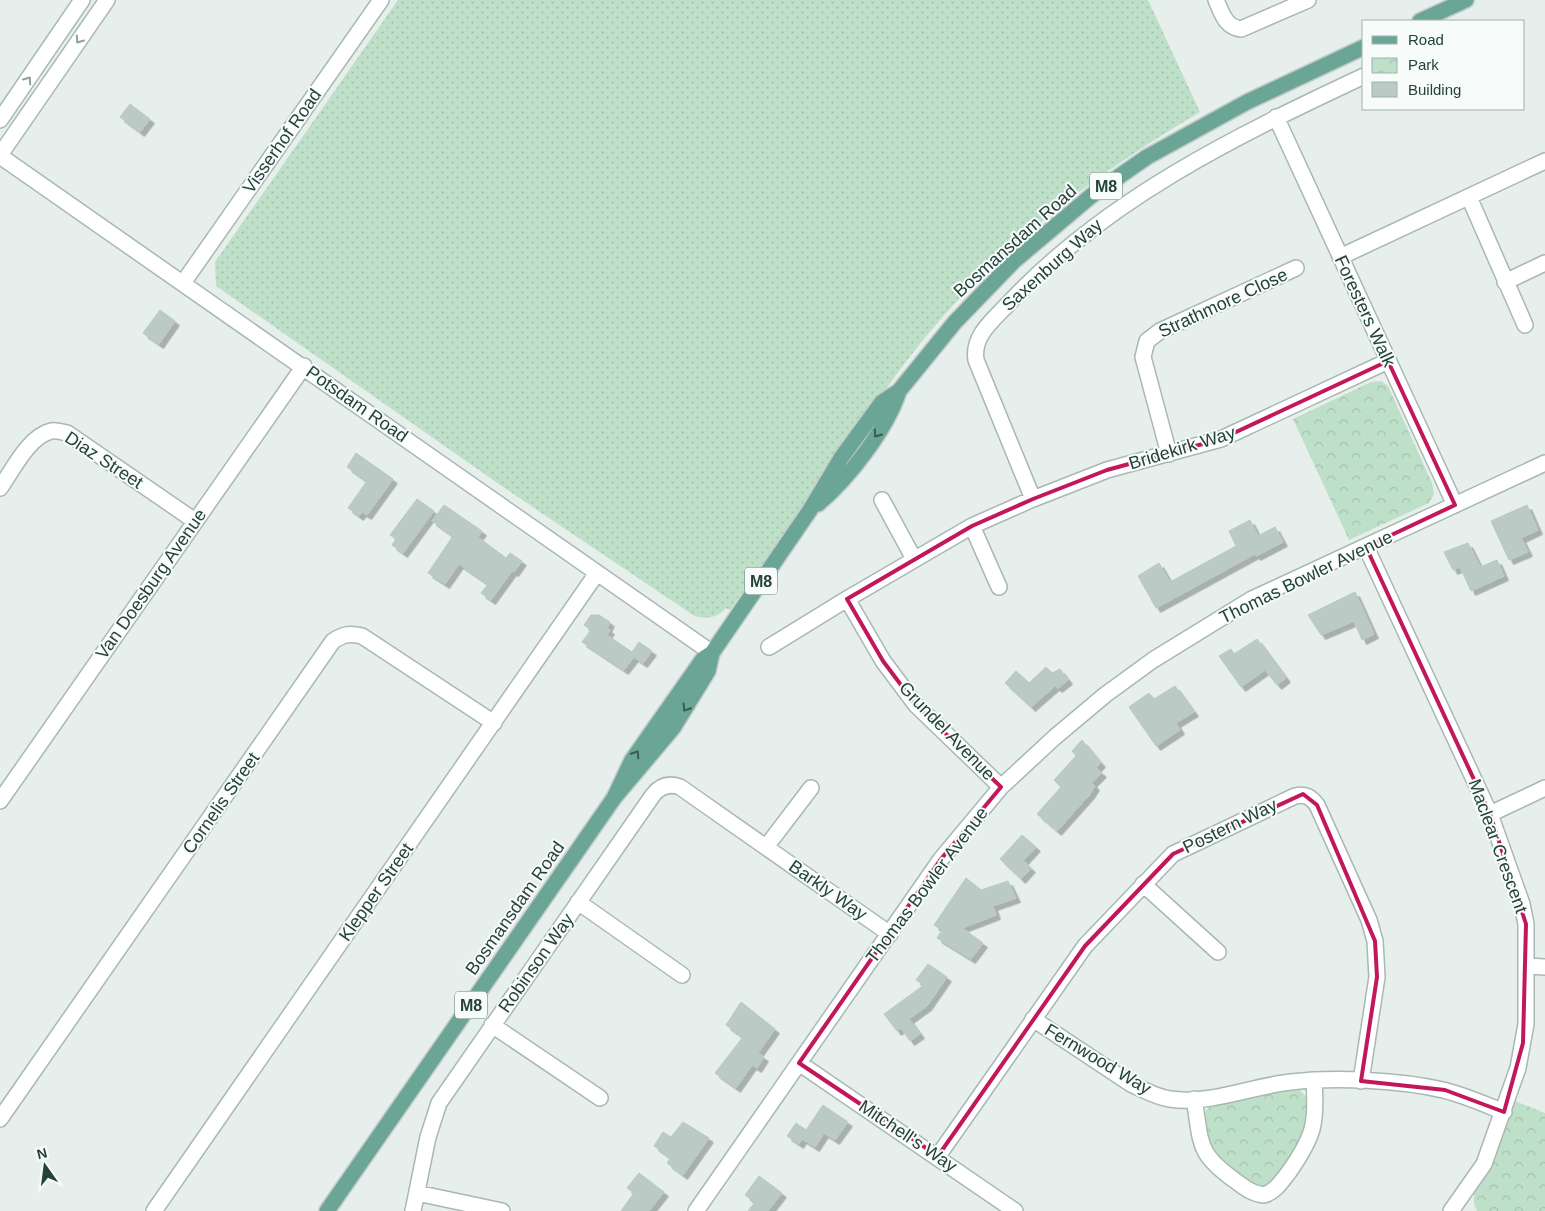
<svg xmlns="http://www.w3.org/2000/svg" width="1545" height="1211" font-family="Helvetica,sans-serif">
  <defs>
    <pattern id="grass-dots" width="8" height="8" patternUnits="userSpaceOnUse" patternTransform="scale(1.25)"><rect width="8" height="8" fill="#bfe0c8"/><path d="M2 2h.1M6 6h.1" fill="none" stroke="#a4c1ad" stroke-width="1.8" stroke-linecap="round"/></pattern>
    <pattern id="park-crowns" width="20" height="18" patternUnits="userSpaceOnUse" patternTransform="scale(1.25)"><rect width="20" height="18" fill="#bfe0c8"/><path d="M2 6a3 3 0 1 1 6 0M12 15a3 3 0 1 1 6 0" fill="none" stroke="#a4c1ad"/></pattern>
    <filter id="shadow"><feDropShadow dx="4.5" dy="4.5" stdDeviation="0" flood-color="#0004"/></filter>
  </defs>
  <rect width="100%" height="100%" fill="#e6efeb"/>
  <path fill="url(#grass-dots)" d="M398,0H1148L1200,112C1112,164 1029,224 959,299C918,342 884,391 850,440C810,496 770,553 730,610L726,608C717,618 706,620 693,615L506,489L216,286L215,262Z"/>
  <path fill="url(#park-crowns)" d="M1381,381L1388,386L1432,483L1434,494L1429,503L1349,540L1293,419L1371,382Z
    M1290,1089L1300,1090L1309,1100L1306,1131L1276,1181L1265,1188L1256,1187L1215,1159L1210,1150L1205,1112L1212,1103Z
    M1515,1101L1545,1113V1211H1477L1474,1204V1192L1494,1156Z"/>
  <path fill="#bbcac4" stroke="#b8c9c2" filter="url(#shadow)" d="M130,104L150,119L140,132L120,117Z
    M160,310L175,321L159,344L143,333Z
    M356,453L393,479L367,515L362,512L359,516L348,508L367,481L347,467Z
    M417,499L434,511L403,553L392,545L396,539L390,535Z
    M444,505L482,531L478,537L506,558L510,553L522,561L514,572L512,571L491,600L481,593L488,584L459,564L445,584L428,573L453,536L432,521Z
    M1527,505L1538,530L1521,538L1528,552L1509,560L1491,521Z
    M1250,520L1258,536L1275,527L1283,542L1256,556L1255,554L1156,608L1138,576L1159,563L1170,582L1236,546L1229,531Z
    M1468,543L1480,567L1497,560L1504,576L1471,591L1460,567L1453,570L1444,552Z
    M1355,592L1374,634L1362,640L1354,621L1321,635L1308,615Z
    M591,615H599L610,622L607,628L610,630L607,635L632,652L639,642L652,651L643,663L634,657L624,670L582,642L591,630L584,625Z
    M1257,639L1286,678L1277,685L1265,670L1241,687L1219,656L1231,649L1234,654Z
    M1046,667L1052,673L1060,669L1068,680L1058,688L1055,686L1031,707L1005,683L1016,671L1029,683Z
    M1175,686L1194,712L1176,723L1180,730L1156,746L1129,707L1149,693L1154,699Z
    M1082,740L1101,763L1096,768L1102,773L1092,783L1095,786L1090,794L1057,831L1037,814L1061,787L1054,780L1076,756L1072,751Z
    M1022,835L1036,847L1023,861L1031,868L1021,879L1000,859Z
    M966,878L981,890L1008,881L1016,898L993,906L996,915L962,928L983,943L971,959L937,938L942,930L934,925Z
    M928,964L947,977L927,1006L909,1019L920,1034L910,1041L901,1028L897,1031L884,1014L924,985L916,980Z
    M741,1002L775,1029L758,1053L764,1057L757,1068L752,1065L736,1088L715,1073L743,1037L726,1025Z
    M823,1105L848,1122L835,1140L824,1133L815,1147L802,1139L799,1144L787,1136L796,1123L806,1130Z
    M683,1122L709,1138L683,1175L667,1163L671,1158L654,1146L663,1132L671,1137Z
    M639,1173L664,1192L649,1211H621L634,1193L627,1188Z
    M759,1176L782,1193L768,1211H748L755,1202L745,1195Z"/>
  <g fill="none" stroke-linecap="round" stroke-linejoin="round">
    <g stroke="#a8b8b2" stroke-width="18">
      <path id="minor" d="M1216,0C1222,13 1225,27 1241,29L1308,0
        M1276,117L1455,505
        M0,156L712,653
        M1469,197L1525,325
        M1340,257L1545,161
        M1505,282L1545,263
        M183,283L381,0
        M1169,454L1143,357L1147,341L1160,331L1296,268
        M0,488C13,470 28,437 51,431C56,430 62,432 67,433L195,521
        M1033,499L976,360C972,336 993,320 1008,304C1106,199 1236,136 1364,76
        M882,500L914,559
        M972,526L999,587
        M1366,547L1490,814L1522,904L1526,924V1024L1518,1068L1484,1164L1451,1211
        M847,599L883,661L916,705L1001,787
        M769,647L847,599L972,526L1033,499L1107,470L1221,439L1388,361
        M0,801L304,366
        M1490,814L1545,788
        M766,847L811,788
        M1143,884L1218,952
        M578,902L682,975
        M1527,966L1545,967
        M1033,1019L1131,1084C1144,1090 1156,1097 1170,1099C1210,1105 1252,1086 1291,1082C1335,1077 1400,1080 1443,1090C1464,1095 1484,1104 1504,1112
        M492,1025L600,1098
        M799,1063L1015,1211
        M1194,1099C1202,1145 1196,1153 1237,1182C1245,1188 1253,1194 1264,1195C1276,1191 1281,1182 1289,1172C1314,1136 1317,1124 1314,1081
        M0,1119L333,641C344,634 350,633 362,636L494,723
        M938,1156L1085,946L1173,854L1295,796C1305,794 1310,796 1317,805L1369,920L1375,941L1377,977L1361,1081
        M417,1193L502,1211
        M154,1211L597,573
        M413,1211L428,1137L439,1103L653,795C660,786 669,783 680,787L890,934
        M696,1211L941,859L1001,787L1055,737L1105,695L1153,660L1252,599L1545,463"/>
    </g>
    <g stroke="#a8b8b2" stroke-width="18">
      <path id="tertiary" d="M0,120L82,0
        M0,155L107,0"/>
    </g>
    <g stroke="#c2cac8" stroke-width="18">
      <path id="primary" d="M1420,21L1466,0
        M818,504C848,479 887,429 899,391
        M614,798L632,760L703,659L712,653L810,510L841,458L882,402L899,391L955,322L1014,261L1091,196L1147,157L1247,102L1364,47
        M327,1211L614,798L673,728L708,671L712,653"/>
    </g>
    <use href="#minor" stroke="#fff" stroke-width="15"/>
    <use href="#tertiary" stroke="#fff" stroke-width="15"/>
    <use href="#primary" stroke="#6aa596" stroke-width="15"/>
  </g>
  <defs><path id="oneway-chevron" d="M-2-3.5L2.5 0L-2 3.5" fill="none" stroke-width="1.6" stroke-linecap="round" stroke-linejoin="round" transform="scale(1.25)"/></defs>
  <g stroke="#92a09c">
    <use href="#oneway-chevron" transform="translate(79 40) rotate(125)"/>
    <use href="#oneway-chevron" transform="translate(28 80) rotate(-55)"/>
  </g>
  <g stroke="#365b51">
    <use href="#oneway-chevron" transform="translate(877 434) rotate(125)"/>
    <use href="#oneway-chevron" transform="translate(686 708) rotate(122)"/>
    <use href="#oneway-chevron" transform="translate(636 754) rotate(-57)"/>
  </g>
  <path fill="none" stroke="#c2185b" stroke-width="4" stroke-linejoin="round" d="M1388,361L1455,505L1366,547L1490,814L1526,924L1523,1043L1504,1112L1445,1090L1361,1081L1377,977L1375,941L1317,805L1303,794L1173,854L1085,946L938,1156L799,1063L941,859L1001,787L916,705L883,661L847,599L972,526L1033,499L1107,470L1221,439Z"/>
  <g text-anchor="middle" dominant-baseline="central" stroke-width="4" stroke-linejoin="round" paint-order="stroke">
    <g fill="#f7fbf9" stroke="#637a73" stroke-width="1">
      <rect x="1090" y="172.5" width="32" height="27" rx="4"/>
      <rect x="745" y="567.5" width="32" height="27" rx="4"/>
      <rect x="455" y="991.5" width="32" height="27" rx="4"/>
    </g>
    <g font-size="16" font-weight="bold" fill="#24423a">
      <text x="1106" y="186">M8</text>
      <text x="761" y="581">M8</text>
      <text x="471" y="1005">M8</text>
    </g>
    <g font-size="18" fill="#24423a" stroke="#f7fbf9">
      <text transform="translate(282 141) rotate(-55)">Visserhof Road</text>
      <text transform="translate(1015 241) rotate(-42)">Bosmansdam Road</text>
      <text transform="translate(1052 265) rotate(-42)">Saxenburg Way</text>
      <text transform="translate(1223 303) rotate(-25)">Strathmore Close</text>
      <text transform="translate(1365 311) rotate(65)">Foresters Walk</text>
      <text transform="translate(357 404) rotate(35)">Potsdam Road</text>
      <text transform="translate(1182 448) rotate(-17)">Bridekirk Way</text>
      <text transform="translate(104 460) rotate(33)">Diaz Street</text>
      <text transform="translate(1306 577) rotate(-26)">Thomas Bowler Avenue</text>
      <text transform="translate(151 584) rotate(-55)">Van Doesburg Avenue</text>
      <text transform="translate(947 731) rotate(46)">Grundel Avenue</text>
      <text transform="translate(221 803) rotate(-55)">Cornelis Street</text>
      <text transform="translate(1230 826) rotate(-26)">Postern Way</text>
      <text transform="translate(1498 846) rotate(70)">Maclear Crescent</text>
      <text transform="translate(927 885) rotate(-53)">Thomas Bowler Avenue</text>
      <text transform="translate(828 890) rotate(35)">Barkly Way</text>
      <text transform="translate(376 892) rotate(-55)">Klepper Street</text>
      <text transform="translate(515 908) rotate(-55)">Bosmansdam Road</text>
      <text transform="translate(536 963) rotate(-55)">Robinson Way</text>
      <text transform="translate(1098 1059) rotate(31)">Fernwood Way</text>
      <text transform="translate(908 1136) rotate(34)">Mitchell's Way</text>
    </g>
  </g>
  <rect x="1362" y="20" width="162" height="90" fill="#f7fbf9" stroke="#a3b1ad"/>
  <rect x="1372" y="36" width="25" height="8" fill="#6aa596" stroke="#a3b1ad"/>
  <text x="1408" y="45" font-size="15" fill="#24423a">Road</text>
  <rect x="1372" y="58" width="25" height="15" fill="url(#park-crowns)" stroke="#a3b1ad"/>
  <text x="1408" y="70" font-size="15" fill="#24423a">Park</text>
  <rect x="1372" y="82" width="25" height="15" fill="#bbcac4" stroke="#a3b1ad"/>
  <text x="1408" y="95" font-size="15" fill="#24423a">Building</text>
  <g transform="translate(45 1166) rotate(346)" stroke="#f7fbf9" stroke-width="4" paint-order="stroke">
  <path d="M0-4L9 19L0 12L-9 19Z" fill="#24423a"/>
  <text y="-8" font-size="14" font-weight="bold" text-anchor="middle" fill="#24423a">N</text>
  </g>
</svg>
